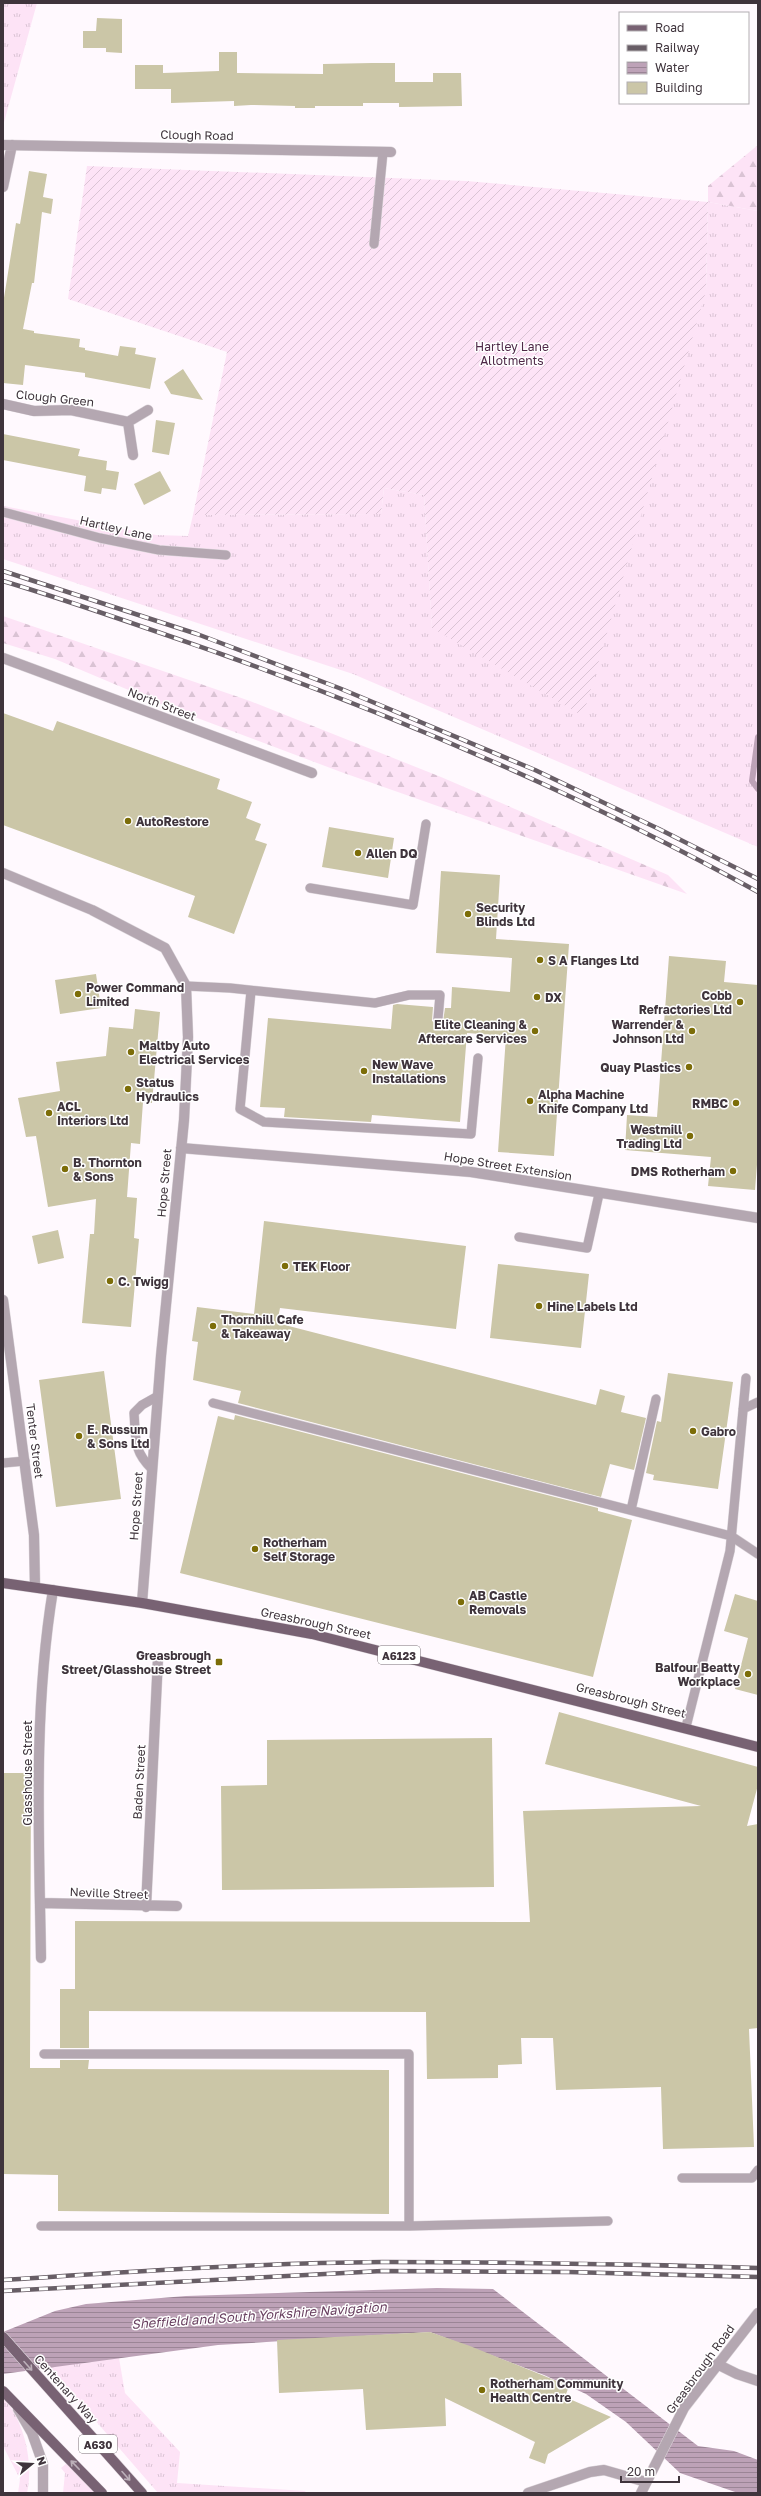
<svg xmlns="http://www.w3.org/2000/svg" width="761" height="2496" font-family="'Golos Text',sans-serif">
  <defs>
    <pattern id="grass-tufts" width="24" height="20" patternUnits="userSpaceOnUse"><rect width="24" height="20" fill="#fde3f6"/><path d="M3 7l-1-3M5 7V3M7 7l1-3M15 17l-1-3M17 17v-4M19 17l1-3" fill="none" stroke="#dac3d4"/></pattern>
    <pattern id="forest-firs" width="22" height="20" patternUnits="userSpaceOnUse"><rect width="22" height="20" fill="#fde3f6"/><path d="M5 1l3.5 6h-7zM16 11l3.5 6h-7z" fill="#dac3d4"/></pattern>
    <pattern id="garden-furrows" width="10" height="10" patternUnits="userSpaceOnUse"><rect width="10" height="10" fill="#fde3f6"/><path d="M-1 1l2-2M0 10L10 0M9 11l2-2" fill="none" stroke="#dac3d4"/></pattern>
    <pattern id="water-rules" width="6" height="5" patternUnits="userSpaceOnUse"><rect width="6" height="5" fill="#bda2b7"/><path d="M0 2.5h6" fill="none" stroke="#9b8596"/></pattern>
  </defs>
  <rect width="100%" height="100%" fill="#fff9fe"/>
  <path fill="url(#grass-tufts)" d="M3,3H37L3,126Z
    M708,202L758,211V847L353,674L3,559V506L156,535L188,536L193,515L381,514L384,488L424,495L432,628L706,291Z
    M119,2358L125,2393L180,2452L177,2483L306,2491L303,2493H158L49,2367Z
    M3,2397C24,2421 34,2461 27,2493H18L20,2479L3,2446Z
    M67,2463L95,2493H63L65,2473L61,2468Z"/>
  <path fill="url(#forest-firs)" d="M758,145V211L708,202V186Z
    M3,616L250,701L441,777L668,875L687,894L341,772L176,710L55,659L3,643Z"/>
  <path fill="url(#garden-furrows)" d="M87,166L466,181L708,202L706,291L583,716L432,628L424,495L384,488L381,514L193,515L227,352L68,299Z"/>
  <path fill="url(#water-rules)" d="M437,2288L493,2289L698,2446L734,2451L758,2460V2493H738L680,2473L626,2422L586,2394L544,2375L430,2332L218,2345L3,2374V2332L55,2311L86,2304L186,2296Z"/>
  <g fill="none" stroke-linecap="round" stroke-linejoin="round">
    <path stroke="#bda2b7" stroke-width="6" d="M758,737L752,781L758,789"/>
  </g>
  <path fill="#cbc6a7" d="M97,18L122,19V53L106,52V48H83V31H96Z
    M219,52H237V73L323,74V64L372,63H395V82H433V73H461L462,106L399,107V103H363V106H315V108H295V106L251,105L234,106V101L171,103V89H135V65H163V73L219,71Z
    M29,171L47,174L43,197L53,199L51,214L42,212L34,283H32L23,329L34,331V333L80,339L79,347L85,348V350L118,356L120,346L136,348L135,354L156,358L150,389L85,377V373L25,365L23,385L3,383V304L16,223L20,224Z
    M183,369L203,400L171,394L164,382Z
    M156,420L175,423L169,455L152,452Z
    M3,434L80,449L78,456L107,461L106,470L119,472L116,490L102,488L101,494L84,491L86,476L3,460Z
    M160,471L171,491L144,505L134,484Z
    M3,713L53,731L57,721L220,779L217,789L252,802L246,818L261,824L255,840L267,844L234,934L188,917L195,896L3,825Z
    M329,827L394,838L388,878L322,867Z
    M441,871L500,875L496,939L569,944L554,1156L498,1152L506,1036L467,1033L460,1122L372,1115L371,1122L284,1117L285,1108L260,1107L268,1018L391,1029L393,1005L397,1004L433,1007L432,1021L438,1025L443,1022L445,1008H451L452,987L510,992L512,958L436,953Z
    M669,956L726,961L724,982L758,985V1152L755,1190L708,1186L711,1157L625,1150L627,1115L657,1117Z
    M96,974L101,1008L60,1014L55,980Z
    M135,1009L160,1012L152,1103L143,1102L140,1144L131,1143L127,1197L137,1198L134,1238L139,1239L131,1327L82,1323L90,1234H94L96,1199L48,1207L36,1136L26,1137L18,1098L60,1091L56,1062L106,1056L109,1027L133,1029Z
    M264,1221L466,1246L456,1329L280,1308L277,1323L596,1405L600,1389L625,1396L621,1412L646,1418L634,1470L610,1464L601,1497L238,1403L241,1391L193,1380L198,1342L192,1341L197,1307L254,1314Z
    M58,1230L64,1258L38,1264L32,1236Z
    M498,1264L589,1274L581,1348L490,1338Z
    M104,1371L121,1499L56,1507L39,1380Z
    M668,1373L733,1382L718,1489L653,1480L654,1475L646,1473L657,1421L661,1422Z
    M235,1415L598,1508V1511L632,1520L593,1677L180,1573L218,1416L234,1420Z
    M735,1594L758,1601V1695L735,1689L748,1638L724,1631Z
    M559,1712L758,1767V1785L747,1826L758,1824V2028L749,2029L754,2147L663,2149L661,2087L556,2090L553,2038H521L522,2064L498,2065V2078L427,2079L426,2012L89,2011V2048H60V1989H75V1921L530,1922L523,1811L701,1806L545,1764Z
    M492,1738L494,1887L222,1890L221,1786L267,1785V1740Z
    M3,1773H31L30,2068H60V2060H89L88,2069L389,2070V2214L58,2211V2175L3,2174Z
    M430,2332L470,2346L569,2386L565,2397L611,2417L548,2454L545,2464L529,2458L535,2442L445,2398L446,2426L366,2430L363,2389L279,2393L277,2340Z"/>
  <g fill="none" stroke-linecap="round" stroke-linejoin="round">
    <g stroke="#dcd6db" stroke-width="10">
      <path id="service" d="M374,244L383,152
        M3,512L100,538L159,550L226,555
        M310,888L413,905L426,824
        M186,986L230,988L375,1003L409,995H440L438,1019
        M251,991L240,1109L264,1122L471,1134L478,1058
        M519,1237L587,1248L599,1194
        M213,1403L731,1536L758,1554
        M743,1409L758,1402
        M3,1463L25,1461
        M152,1469C133,1451 136,1438 134,1413L142,1405L158,1396
        M631,1510L656,1399
        M686,1727L730,1551L746,1378
        M44,2054H409V2226L608,2221
        M682,2178H752L758,2170
        M41,2226H409"/>
    </g>
    <g stroke="#dcd6db" stroke-width="11">
      <path id="minor" d="M3,145L391,152
        M3,187L12,145
        M3,404L34,411L71,410L128,422
        M133,455L128,422L148,410
        M3,658L312,773
        M3,873L92,910L165,948L186,986L188,1037L184,1120L161,1356L142,1603
        M181,1148L471,1172L758,1218
        M3,1300L34,1535L35,1587
        M40,1903L177,1906
        M146,1907L158,1658
        M41,1958C39,1835 33,1711 53,1590
        M717,2364L737,2374L758,2381
        M18,2409L32,2433L43,2464V2493
        M528,2493L590,2472L604,2470L646,2482
        M641,2493L684,2408L758,2313"/>
    </g>
    <g stroke="#dcd6db" stroke-width="11">
      <path id="primary" d="M3,1583L142,1603L312,1634L758,1747
        M3,2337L142,2493
        M3,2391L102,2493"/>
    </g>
    <use href="#service" stroke="#b4a7b1" stroke-width="9"/>
    <use href="#minor" stroke="#b4a7b1" stroke-width="10"/>
    <use href="#primary" stroke="#786273" stroke-width="10"/>
    <g stroke="#685e66" stroke-width="4.5">
      <path id="rail" d="M3,571L197,634L339,688L535,770L659,829L758,879
        M3,581C76,603 149,629 221,654C406,720 586,797 758,892
        M3,2280C129,2272 256,2263 382,2262C507,2262 633,2264 758,2268
        M3,2291L382,2271L568,2272L758,2277"/>
    </g>
    <use href="#rail" stroke="#fff" stroke-width="3" stroke-dasharray="9" stroke-linecap="butt"/>
  </g>
  <defs><path id="oneway-shaft" d="M-6 0H5M1.5-3L5.5 0L1.5 3" fill="none" stroke-width="1.6" stroke-linecap="round" stroke-linejoin="round"/></defs>
  <g stroke="#bcb0b9">
    <use href="#oneway-shaft" transform="translate(28 2366) rotate(48)"/>
    <use href="#oneway-shaft" transform="translate(75 2465) rotate(-134)"/>
    <use href="#oneway-shaft" transform="translate(126 2476) rotate(48)"/>
  </g>
  <g fill="#7c6d08" stroke="#fff" stroke-width="1.5">
    <circle cx="128" cy="821" r="4"/>
    <circle cx="358" cy="853" r="4"/>
    <circle cx="468" cy="914" r="4"/>
    <circle cx="540" cy="960" r="4"/>
    <circle cx="78" cy="994" r="4"/>
    <circle cx="537" cy="997" r="4"/>
    <circle cx="740" cy="1002" r="4"/>
    <circle cx="535" cy="1031" r="4"/>
    <circle cx="692" cy="1031" r="4"/>
    <circle cx="131" cy="1052" r="4"/>
    <circle cx="689" cy="1067" r="4"/>
    <circle cx="364" cy="1071" r="4"/>
    <circle cx="128" cy="1089" r="4"/>
    <circle cx="530" cy="1101" r="4"/>
    <circle cx="736" cy="1103" r="4"/>
    <circle cx="49" cy="1113" r="4"/>
    <circle cx="690" cy="1136" r="4"/>
    <circle cx="65" cy="1169" r="4"/>
    <circle cx="733" cy="1171" r="4"/>
    <circle cx="285" cy="1266" r="4"/>
    <circle cx="110" cy="1281" r="4"/>
    <circle cx="539" cy="1306" r="4"/>
    <circle cx="213" cy="1326" r="4"/>
    <circle cx="693" cy="1431" r="4"/>
    <circle cx="79" cy="1436" r="4"/>
    <circle cx="255" cy="1549" r="4"/>
    <circle cx="461" cy="1602" r="4"/>
    <rect x="215" y="1658" width="8" height="8" rx="2"/>
    <circle cx="748" cy="1674" r="4"/>
    <circle cx="482" cy="2390" r="4"/>
  </g>
  <g text-anchor="middle" dominant-baseline="central" stroke-width="3" stroke-linejoin="round" paint-order="stroke">
    <g fill="#fff" stroke="#797176" stroke-width="1">
      <rect x="378" y="1646" width="42" height="18" rx="3"/>
      <rect x="79" y="2435" width="38" height="18" rx="3"/>
    </g>
    <g font-size="11" font-weight="bold" fill="#3f343c">
      <text x="399" y="1655">A6123</text>
      <text x="98" y="2444">A630</text>
    </g>
    <g font-size="12" fill="#3f343c" stroke="#fff">
      <text transform="translate(197 135) rotate(1)">Clough Road</text>
      <text transform="translate(55 398) rotate(6)">Clough Green</text>
      <text transform="translate(116 528) rotate(13)">Hartley Lane</text>
      <text transform="translate(162 704) rotate(21)">North Street</text>
      <text transform="translate(508 1166) rotate(9)">Hope Street Extension</text>
      <text transform="translate(164 1183) rotate(-85)">Hope Street</text>
      <text transform="translate(35 1441) rotate(83)">Tenter Street</text>
      <text transform="translate(136 1506) rotate(-86)">Hope Street</text>
      <text transform="translate(316 1623) rotate(12)">Greasbrough Street</text>
      <text transform="translate(631 1700) rotate(14)">Greasbrough Street</text>
      <text transform="translate(27 1773) rotate(-90)">Glasshouse Street</text>
      <text transform="translate(139 1782) rotate(-87)">Baden Street</text>
      <text transform="translate(109 1893) rotate(2)">Neville Street</text>
      <text transform="translate(700 2369) rotate(-54)">Greasbrough Road</text>
      <text transform="translate(66 2389) rotate(48)">Centenary Way</text>
    </g>
    <g font-size="12" fill="#4f2948" stroke="#fff">
      <text x="512" y="346">Hartley Lane<tspan x="512" dy="14">Allotments</tspan></text>
    </g>
    <g font-size="12" font-weight="bold" fill="#3f343c" stroke="#fff" text-anchor="start">
      <text x="136" y="821">AutoRestore</text>
      <text x="366" y="853">Allen DQ</text>
      <text x="476" y="907">Security<tspan x="476" dy="14">Blinds Ltd</tspan></text>
      <text x="548" y="960">S A Flanges Ltd</text>
      <text x="86" y="987">Power Command<tspan x="86" dy="14">Limited</tspan></text>
      <text x="732" y="995" text-anchor="end">Cobb<tspan x="732" dy="14">Refractories Ltd</tspan></text>
      <text x="545" y="997">DX</text>
      <text x="527" y="1024" text-anchor="end">Elite Cleaning &amp;<tspan x="527" dy="14">Aftercare Services</tspan></text>
      <text x="684" y="1024" text-anchor="end">Warrender &amp;<tspan x="684" dy="14">Johnson Ltd</tspan></text>
      <text x="139" y="1045">Maltby Auto<tspan x="139" dy="14">Electrical Services</tspan></text>
      <text x="372" y="1064">New Wave<tspan x="372" dy="14">Installations</tspan></text>
      <text x="681" y="1067" text-anchor="end">Quay Plastics</text>
      <text x="136" y="1082">Status<tspan x="136" dy="14">Hydraulics</tspan></text>
      <text x="538" y="1094">Alpha Machine<tspan x="538" dy="14">Knife Company Ltd</tspan></text>
      <text x="728" y="1103" text-anchor="end">RMBC</text>
      <text x="57" y="1106">ACL<tspan x="57" dy="14">Interiors Ltd</tspan></text>
      <text x="682" y="1129" text-anchor="end">Westmill<tspan x="682" dy="14">Trading Ltd</tspan></text>
      <text x="73" y="1162">B. Thornton<tspan x="73" dy="14">&amp; Sons</tspan></text>
      <text x="725" y="1171" text-anchor="end">DMS Rotherham</text>
      <text x="293" y="1266">TEK Floor</text>
      <text x="118" y="1281">C. Twigg</text>
      <text x="547" y="1306">Hine Labels Ltd</text>
      <text x="221" y="1319">Thornhill Cafe<tspan x="221" dy="14">&amp; Takeaway</tspan></text>
      <text x="87" y="1429">E. Russum<tspan x="87" dy="14">&amp; Sons Ltd</tspan></text>
      <text x="701" y="1431">Gabro</text>
      <text x="263" y="1542">Rotherham<tspan x="263" dy="14">Self Storage</tspan></text>
      <text x="469" y="1595">AB Castle<tspan x="469" dy="14">Removals</tspan></text>
      <text x="211" y="1655" text-anchor="end">Greasbrough<tspan x="211" dy="14">Street/Glasshouse Street</tspan></text>
      <text x="740" y="1667" text-anchor="end">Balfour Beatty<tspan x="740" dy="14">Workplace</tspan></text>
      <text x="490" y="2383">Rotherham Community<tspan x="490" dy="14">Health Centre</tspan></text>
    </g>
    <g font-size="13" font-style="italic" fill="#683f5f" stroke="#fff">
      <text transform="translate(259 2315) rotate(-4)">Sheffield and South Yorkshire Navigation</text>
    </g>
  </g>
  <rect width="761" height="2496" fill="none" stroke="#3f343c" stroke-width="8"/>
  <rect x="619" y="12" width="130" height="92" fill="#ffffff" stroke="#b2aeb1"/>
  <rect x="627" y="25" width="20" height="6" fill="#786273" stroke="#b2aeb1"/>
  <text x="655" y="32" font-size="12" fill="#3f343c">Road</text>
  <rect x="627" y="45" width="20" height="6" fill="#685e66" stroke="#b2aeb1"/>
  <text x="655" y="52" font-size="12" fill="#3f343c">Railway</text>
  <rect x="627" y="62" width="20" height="12" fill="url(#water-rules)" stroke="#b2aeb1"/>
  <text x="655" y="72" font-size="12" fill="#3f343c">Water</text>
  <rect x="627" y="82" width="20" height="12" fill="#cbc6a7" stroke="#b2aeb1"/>
  <text x="655" y="92" font-size="12" fill="#3f343c">Building</text>
  <g transform="translate(32 2464) rotate(72)" stroke="#ffffff" stroke-width="3" paint-order="stroke">
  <path d="M0-3L7 15L0 10L-7 15Z" fill="#3f343c"/>
  <text y="-6" font-size="11" font-weight="bold" text-anchor="middle" fill="#3f343c">N</text>
  </g>
  <path d="M621 2476v6h58v-6" fill="none" stroke="#3f343c" stroke-width="2"/>
  <text x="627" y="2476" font-size="12" fill="#3f343c" stroke="#ffffff" stroke-width="3" paint-order="stroke">20 m</text>
</svg>
